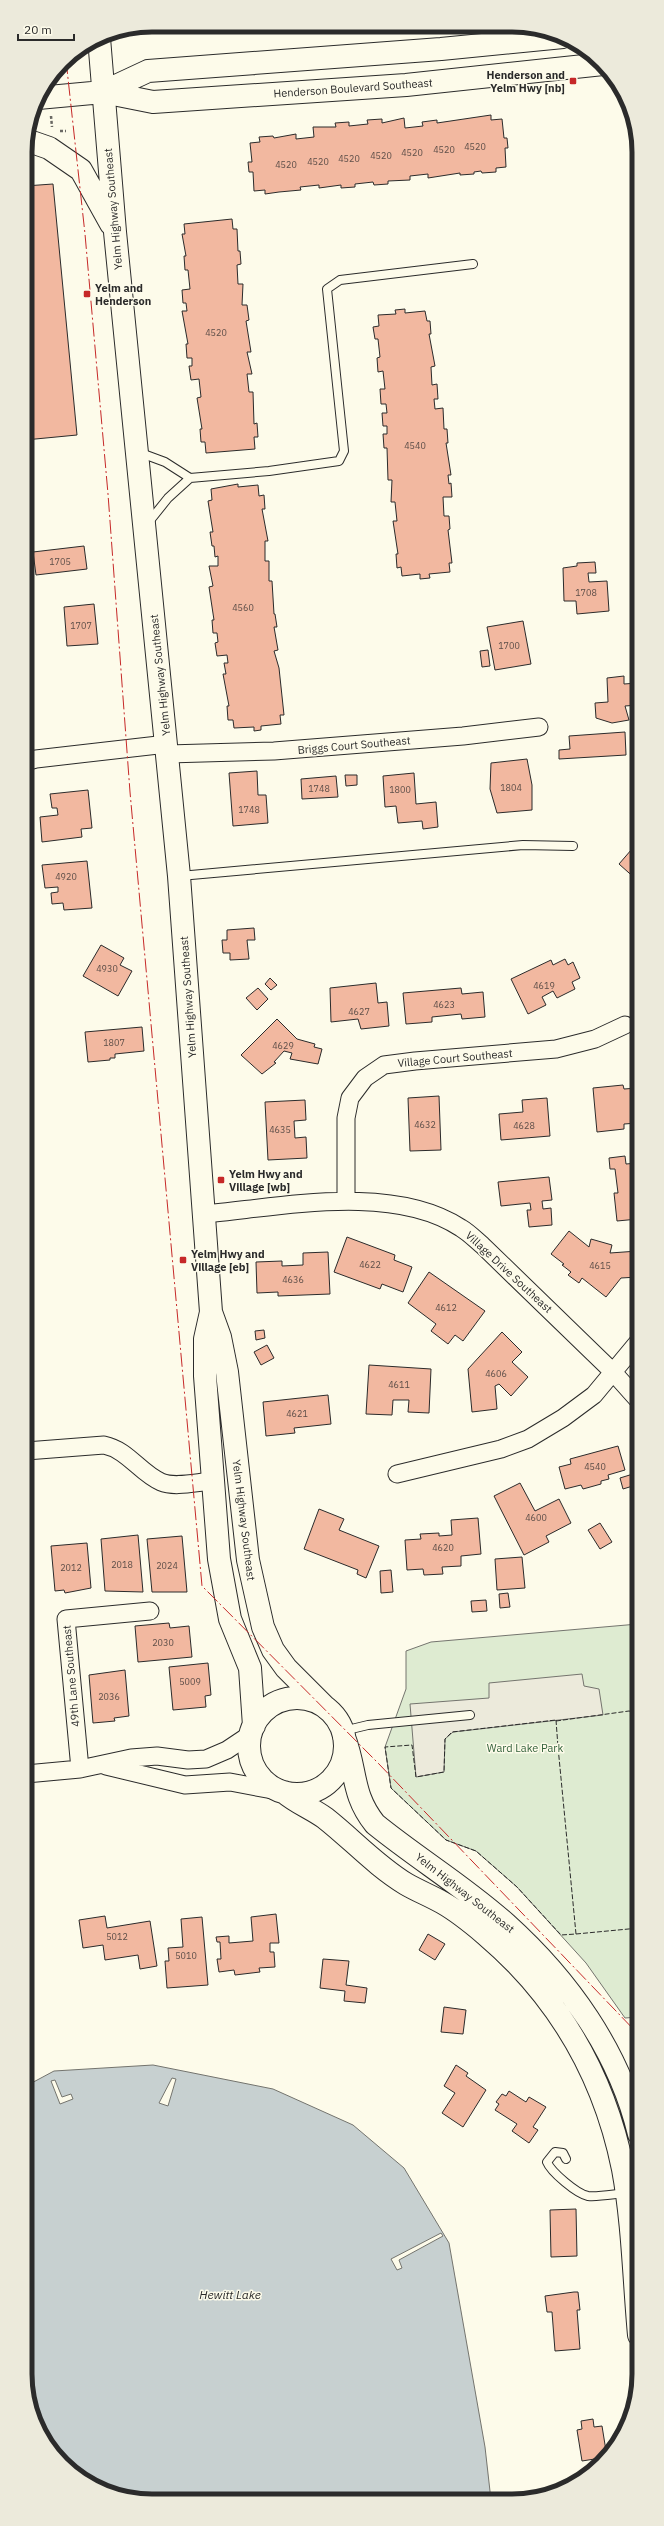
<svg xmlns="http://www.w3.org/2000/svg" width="664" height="2526" font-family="'IBM Plex Sans',sans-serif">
  <rect width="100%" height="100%" fill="#fdfbea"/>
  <path fill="#deebd1" stroke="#74746e" d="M638,1624L639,2017L625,2018L586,1963L517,1887L476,1851L446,1840L391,1788L385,1747L406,1689V1651L431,1642Z"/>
  <path fill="#eceadb" stroke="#74746e" d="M582,1674L584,1686L599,1689L603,1715L453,1732L445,1739L444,1772L416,1777L410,1704L489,1698V1683Z"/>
  <path fill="#c7d0d0" stroke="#74746e" d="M153,2065L273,2089L353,2125L404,2168L449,2243L485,2447L491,2500L127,2499L88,2484L57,2458L38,2430L26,2391V2086L54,2071Z"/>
  <path fill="#fdfbea" stroke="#74746e" d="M172,2078L176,2079L168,2106L159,2103Z
    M55,2080L62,2097L71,2094L73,2099L60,2104L51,2081Z
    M441,2233L443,2236L399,2260L402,2268L397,2270L391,2259Z"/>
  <path fill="#f2b8a0" stroke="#2b2b2b" d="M491,115V120L502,119L504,138H507L508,148H505L506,167L496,168V172L482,173L481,171L474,172V174L460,175V173L428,178V174L410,176V180L388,181V184L374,185L373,182L355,184V187L341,188V185L319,188V185L300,187L301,190L279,192L265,194V190L254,191L253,172H249L248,162H252L250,143L260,142L259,137L273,136L274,138L296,134V139L314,137L313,127H336L335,123L349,122V126L368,124L367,120L382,119V123L404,118L405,128L423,126L422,122L437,120V123Z
    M53,184L77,435L25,440V186Z
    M232,219L233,229H237L238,251H240L241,264L237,265L238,284H243L242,305H247L249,320L246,321L251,352H247L252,374H247L249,392H253L254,424L257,423L258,437H254L255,449L206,453L205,442H201L200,429H202L197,398L201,397L199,379L191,380L189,366H192V358H187L186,344H188L182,311H187L186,303H183L182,290L190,289L188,270H185L184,256H186L182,234H185L184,224Z
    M405,309V313L425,311L427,321H430L431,334H429L435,366L431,367L432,385L437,384L438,399H434L435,409L443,408L444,429H447L448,443H446L451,475H448L449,484L451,483L452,497H443L444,516H449L450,529L448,530L452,563H449L450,572L429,574L430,578L420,579V574L402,576L401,567L397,568L396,554H398L393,521H397L395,502H391L392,480H388L387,448H384L383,434H387V426H383L382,413H387L386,404H381L380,389H385L383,371L378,372L377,358L380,357L378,339H375L373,327L379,326L378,315L396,314L395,310Z
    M238,484V487L258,485L259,496L264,495L265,509H262L268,541H265V561H269V581H272L274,614H275L277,627H274L278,650L274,651L279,668L284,715H280L281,724L261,726V730L254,731V727L234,728L233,720H228L227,706H229L223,674H226L224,663H228L227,655L217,656L215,643L218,642L217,633H213L212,620H214L209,587L213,586L209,566H218V556L215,557L214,546H212L210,532H213L208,501L212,500L211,489Z
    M84,546L87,569L36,575L33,552Z
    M595,562L596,573H588L589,582L607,581L609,611L577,614L576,601H564L563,568L577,566V563Z
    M94,604L98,644L67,646L64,607Z
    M523,621L531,664L495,670L487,627Z
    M488,650L490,666L482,667L480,651Z
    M624,676V684L638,683V705L625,706L629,720L612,723L596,718L595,703L608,702L607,678Z
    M625,732L626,755L559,759V750L570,749L569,736Z
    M527,759L532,785V810L497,813L490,789L491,763Z
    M257,771L258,795H266L268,823L233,826L229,773Z
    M414,773L416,804L436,802L438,827L423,829L422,821L398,823L396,806L385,807L383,776Z
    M345,775H357V785L346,786Z
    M336,776L338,797L302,799L301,779Z
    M88,790L92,828L81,829L82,837L42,842L40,817L58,815L57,808H52L50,794Z
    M638,842V881L619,864Z
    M87,861L92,908L64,910L63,903L52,904L51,893L58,892V887L45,888L42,865Z
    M254,928L255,940H247L249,959L230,960V953H223L222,940H227V930Z
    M101,945L124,958L120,965L132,971L118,996L83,976Z
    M565,959L568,965L573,962L580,978L572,982L575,989L557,998L553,991L542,997L546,1005L528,1014L511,979L551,960L553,965Z
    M26,962H29L32,991L26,992Z
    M270,978L277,985L271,990L265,984Z
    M376,983L378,1003L387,1002L389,1026L361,1029L358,1019L331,1022L330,988Z
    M258,988L268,999L257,1010L246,998Z
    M461,988L462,994L483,992L485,1017L462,1019L461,1014L432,1017V1022L406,1024L403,993Z
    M277,1019L297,1039L315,1044L314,1047L322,1049L318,1064L290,1059L292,1053L284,1051L274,1062L276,1063L262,1074L241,1055Z
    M142,1027L144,1051L115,1054V1058H110V1060L88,1062L85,1032Z
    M623,1085L624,1089L638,1088V1123L624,1124V1129L597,1132L593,1088Z
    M439,1096L441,1150L410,1151L408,1098Z
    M547,1098L550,1136L501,1140L499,1114L523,1112L522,1100Z
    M305,1100L306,1120L294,1121L295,1138L306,1137L307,1158L268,1160L265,1102Z
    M638,1132V1151H637L635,1133Z
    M625,1156L626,1164L638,1163V1219L617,1221L614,1193H618L615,1169H610L609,1158Z
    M549,1177L552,1200L542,1201L543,1209L551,1208L552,1225L529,1227L527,1210H531L530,1203L501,1206L498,1182Z
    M569,1231L589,1247L591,1239L612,1245L610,1253L638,1251V1277L621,1278L606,1297L582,1278L579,1283L568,1275L571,1272L562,1265L564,1264L551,1254Z
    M347,1237L395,1255L394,1260L412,1267L403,1292L382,1284L380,1289L334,1272Z
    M328,1252L330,1294L278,1296V1292L257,1293L256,1262L282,1261V1266L303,1265V1253Z
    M429,1272L485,1311L463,1341L455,1335L448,1344L431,1331L436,1324L408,1303Z
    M264,1330L265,1338L256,1340L255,1331Z
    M502,1332L522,1352L512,1362L528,1377L511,1396L499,1384L495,1386L497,1409L472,1412L468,1369Z
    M267,1345L274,1358L261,1365L254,1352Z
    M369,1365L431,1369L429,1413L408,1412L409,1400H393L392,1415L366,1414Z
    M328,1395L331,1424L294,1428L295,1433L266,1436L263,1402Z
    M618,1446L625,1470L608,1475L609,1479L601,1481V1484L583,1489L581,1485L565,1489L559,1467L571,1464L570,1459Z
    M633,1474L636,1485L623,1489L620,1478Z
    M520,1483L535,1511L559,1499L571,1523L546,1536L549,1542L524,1555L494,1496Z
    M638,1504V1519L631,1513Z
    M319,1509L344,1519L339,1530L379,1546L366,1578L357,1574L358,1570L304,1549Z
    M478,1518L481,1554L461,1556V1566L442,1567L443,1574L424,1575L423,1569L407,1570L405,1540L421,1539L420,1534L439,1533V1536L452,1535L451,1520Z
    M600,1523L612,1542L600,1549L588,1530Z
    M138,1535L143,1592L105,1591L101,1539Z
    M182,1536L187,1592H152L147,1539Z
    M87,1543L91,1588L65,1593L64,1590L55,1591L51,1546Z
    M522,1557L525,1588L497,1590L495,1559Z
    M391,1570L393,1592L381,1593L380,1571Z
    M508,1593L510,1607L500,1608L499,1594Z
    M486,1600L487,1611L472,1612L471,1601Z
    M169,1623L170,1628L189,1626L192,1657L138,1662L135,1626Z
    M208,1663L211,1695L205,1696L206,1707L173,1710L169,1667Z
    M125,1670L129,1716L114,1718L115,1721L93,1723L89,1675Z
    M276,1914L279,1943H270V1952H274L275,1967L259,1968L260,1972L235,1975L234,1970L219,1972L217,1959H221L220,1942H217L216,1937L229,1936V1943L253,1941L251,1917Z
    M105,1916L107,1928L150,1921L157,1966L140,1969L138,1955L105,1960L103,1945L83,1948L79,1920Z
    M202,1917L208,1985L167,1988L165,1961H169L168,1948L183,1947L181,1919Z
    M428,1934L445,1944L435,1960L419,1950Z
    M323,1959L349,1961L346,1985L367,1988L365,2003L344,2001L345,1991L320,1988Z
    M444,2007L466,2010L463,2034L441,2032Z
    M456,2065L468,2073L466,2076L486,2090L463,2127L442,2113L455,2093L444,2086Z
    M509,2091L526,2102L529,2097L546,2107L533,2127L538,2130L529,2143L512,2131L517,2124L495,2110L499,2104L496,2102L502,2094L506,2096Z
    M576,2209L577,2256L551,2257L550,2210Z
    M574,2292H578L580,2310H577L580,2349L555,2351L552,2312H547L545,2296Z
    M593,2419L594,2427L602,2426L607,2457L582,2461L577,2430L582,2429L581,2421Z
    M597,2466L585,2476L584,2469Z"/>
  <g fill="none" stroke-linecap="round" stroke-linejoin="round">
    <g stroke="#2b2b2b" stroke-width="10">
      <path id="lane" d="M138,452L165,462L190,478L168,498L148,523
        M190,478L269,471L339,461L344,451L327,289L340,280L473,264
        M180,876L523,845L573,846
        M343,1731L368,1725L470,1715
        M566,2159L563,2153L555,2152L547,2162C551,2172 577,2194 588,2196C599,2197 614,2194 626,2193"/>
    </g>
    <g stroke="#2b2b2b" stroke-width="19">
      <path id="street" d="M168,754L274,751L463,736L539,727
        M25,762L36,759L167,744
        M346,1201V1118L350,1098L365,1078L384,1065L415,1061L556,1049L595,1039L625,1025
        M205,1214C281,1207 393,1183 461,1228C468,1232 475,1239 482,1245L613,1372L638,1400
        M26,1451L104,1445C128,1450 140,1473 161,1482C175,1488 197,1482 213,1481
        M397,1474L501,1449L528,1439L563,1418L594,1395L638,1342
        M106,1766L185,1785L230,1782L278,1791
        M80,1769L66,1619L150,1611
        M26,1774L80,1769L131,1758L157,1756L188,1760L206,1759L227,1750L251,1734"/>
    </g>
    <g stroke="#2b2b2b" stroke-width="24">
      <path id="secondary" d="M99,38L115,232L179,876L211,1312L205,1339V1376L219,1559L230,1619L250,1668L254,1726
        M103,92L148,71L441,49L563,37
        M38,98L103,92L153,102L406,85L603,64
        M26,140L49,148L81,170L111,224
        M211,1312L220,1337L227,1372L248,1560L263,1627L273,1650L286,1668L325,1707
        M249 1746a48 48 0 1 1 96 0a48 48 0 1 1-96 0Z
        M344,1737C357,1771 351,1794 375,1824C418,1859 465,1887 506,1924C568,1980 619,2051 639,2134
        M284,1792C297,1803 311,1808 325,1818C353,1840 375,1865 406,1884C418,1891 431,1896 443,1903C457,1911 472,1923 485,1934C558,1996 604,2075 623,2169C633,2223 634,2281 639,2335"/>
    </g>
    <path stroke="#6a6964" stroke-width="2.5" stroke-dasharray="3 2" stroke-linecap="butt" d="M51,116L52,127
      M60,131H66"/>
    <use href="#lane" stroke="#fdfbea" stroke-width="8"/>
    <use href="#street" stroke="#fdfbea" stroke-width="17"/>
    <use href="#secondary" stroke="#fdfbea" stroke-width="22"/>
    <path stroke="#2b2b2b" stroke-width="1" stroke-dasharray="5 2" stroke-linecap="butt" d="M556,1720L558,1747L576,1934L561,1935L517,1887L476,1851L446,1840L391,1788L385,1747L412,1745L416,1777L444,1772L445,1739L452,1732Z
      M556,1721L629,1711L638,1713
      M576,1934L639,1928"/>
    <path stroke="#c62828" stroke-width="1" stroke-dasharray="14 3 2 3" stroke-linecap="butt" d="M66,60L85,234L108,494L130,792L202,1586L378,1763L639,2035"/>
  </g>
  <g fill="#c62828" stroke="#fdfbea" stroke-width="1.5">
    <rect x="569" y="77" width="8" height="8" rx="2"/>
    <rect x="83" y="290" width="8" height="8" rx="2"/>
    <rect x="217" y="1176" width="8" height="8" rx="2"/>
    <rect x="179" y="1256" width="8" height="8" rx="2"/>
  </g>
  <g text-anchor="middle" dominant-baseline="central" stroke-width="3" stroke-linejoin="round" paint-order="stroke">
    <g font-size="9" fill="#5d4e48">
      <text x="475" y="146">4520</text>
      <text x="444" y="149">4520</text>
      <text x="412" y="152">4520</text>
      <text x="381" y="155">4520</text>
      <text x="349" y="158">4520</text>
      <text x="318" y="161">4520</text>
      <text x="286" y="164">4520</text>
      <text x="216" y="332">4520</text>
      <text x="415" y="445">4540</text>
      <text x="60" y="561">1705</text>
      <text x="586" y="592">1708</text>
      <text x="243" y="607">4560</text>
      <text x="81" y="625">1707</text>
      <text x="509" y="645">1700</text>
      <text x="511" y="787">1804</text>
      <text x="319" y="788">1748</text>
      <text x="400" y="789">1800</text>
      <text x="249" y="809">1748</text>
      <text x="66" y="876">4920</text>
      <text x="107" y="968">4930</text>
      <text x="544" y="985">4619</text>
      <text x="444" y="1004">4623</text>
      <text x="359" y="1011">4627</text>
      <text x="114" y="1042">1807</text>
      <text x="283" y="1045">4629</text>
      <text x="425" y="1124">4632</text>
      <text x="524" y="1125">4628</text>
      <text x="280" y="1129">4635</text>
      <text x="370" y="1264">4622</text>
      <text x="600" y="1265">4615</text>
      <text x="293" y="1279">4636</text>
      <text x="446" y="1307">4612</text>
      <text x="496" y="1373">4606</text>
      <text x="399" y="1384">4611</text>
      <text x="297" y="1413">4621</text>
      <text x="595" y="1466">4540</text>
      <text x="536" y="1517">4600</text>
      <text x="443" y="1547">4620</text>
      <text x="122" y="1564">2018</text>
      <text x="167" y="1565">2024</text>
      <text x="71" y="1567">2012</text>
      <text x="163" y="1642">2030</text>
      <text x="190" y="1681">5009</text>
      <text x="109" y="1696">2036</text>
      <text x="117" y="1936">5012</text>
      <text x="186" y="1955">5010</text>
    </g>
    <g font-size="11" font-weight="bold" fill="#2b2b2b" stroke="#fdfbea" text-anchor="start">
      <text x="565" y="75" text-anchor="end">Henderson and<tspan x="565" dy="13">Yelm Hwy [nb]</tspan></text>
      <text x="95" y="288">Yelm and<tspan x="95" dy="13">Henderson</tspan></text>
      <text x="229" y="1174">Yelm Hwy and<tspan x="229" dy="13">Village [wb]</tspan></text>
      <text x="191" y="1254">Yelm Hwy and<tspan x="191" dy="13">Village [eb]</tspan></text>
    </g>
    <g font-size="11" fill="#2b2b2b" stroke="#fdfbea">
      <text transform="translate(353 88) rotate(-4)">Henderson Boulevard Southeast</text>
      <text transform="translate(113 209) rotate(-95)">Yelm Highway Southeast</text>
      <text transform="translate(160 675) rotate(-96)">Yelm Highway Southeast</text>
      <text transform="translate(354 745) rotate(-5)">Briggs Court Southeast</text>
      <text transform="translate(188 997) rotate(-94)">Yelm Highway Southeast</text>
      <text transform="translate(455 1058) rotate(-5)">Village Court Southeast</text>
      <text transform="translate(509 1272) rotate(43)">Village Drive Southeast</text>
      <text transform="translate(244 1520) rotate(83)">Yelm Highway Southeast</text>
      <text transform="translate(71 1676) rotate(-95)">49th Lane Southeast</text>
      <text transform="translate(465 1893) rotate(38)">Yelm Highway Southeast</text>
    </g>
    <g font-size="11" fill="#34623c" stroke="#fdfbea">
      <text x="525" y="1748">Ward Lake Park</text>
    </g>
    <g font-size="12" font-style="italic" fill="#2b2b2b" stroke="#fdfbea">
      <text x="230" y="2294">Hewitt Lake</text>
    </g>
  </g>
  <path d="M0 0H664V2526H0ZM152 32H512A120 120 0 0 1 632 152V2374A120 120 0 0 1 512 2494H152A120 120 0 0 1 32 2374V152A120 120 0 0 1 152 32Z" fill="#eceadb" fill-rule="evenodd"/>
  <path fill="none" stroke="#2b2b2b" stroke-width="5" d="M152 32H512A120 120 0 0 1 632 152V2374A120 120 0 0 1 512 2494H152A120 120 0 0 1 32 2374V152A120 120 0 0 1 152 32Z"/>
  <path d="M18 34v6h56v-6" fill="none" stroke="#2b2b2b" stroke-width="2"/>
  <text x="24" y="34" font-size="12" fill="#2b2b2b" stroke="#fdfbea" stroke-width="3" paint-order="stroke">20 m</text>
</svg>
